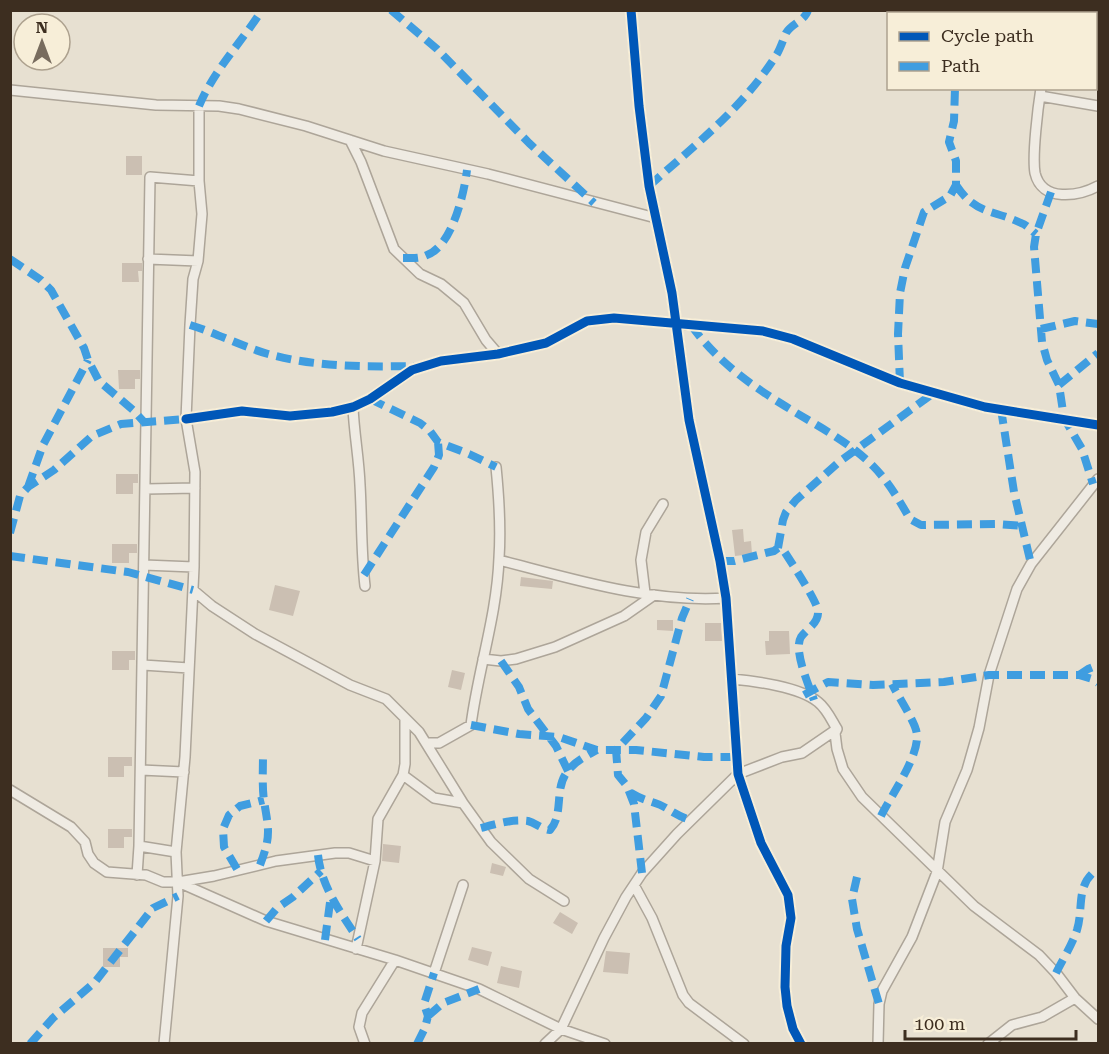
<svg xmlns="http://www.w3.org/2000/svg" width="1109" height="1054" font-family="'Roboto Serif',serif">
  <rect width="100%" height="100%" fill="#e7e0d1"/>
  <path fill="#cbbfb2" d="M126,156H142V175H126Z
    M122,263H142V271H138L139,282H122Z
    M118,370H140V379H135V389H119Z
    M116,474H138V483H133V494H116Z
    M743,529L744,542L751,541L752,554L735,556L732,530Z
    M112,544H137V553H129V563H112Z
    M521,577L553,581L552,589L520,586Z
    M275,585L300,591L293,616L269,610Z
    M657,620H673V631L657,630Z
    M705,623H721L722,641H705Z
    M769,631H789L790,654L766,655L765,641H769Z
    M112,651H135V660H129V670H112Z
    M452,670L465,673L461,690L448,687Z
    M108,757H132V766H124V777H108Z
    M108,829H132V837H124V848H108Z
    M383,844L401,846L399,863L382,861Z
    M492,863L506,867L503,876L490,873Z
    M560,912L578,923L572,934L553,923Z
    M472,947L492,952L488,966L468,960Z
    M103,948H128V957H120V967H103Z
    M606,951L630,953L628,974L603,972Z
    M501,966L522,971L519,988L497,983Z"/>
  <g fill="none" stroke-linecap="round" stroke-linejoin="round">
    <g stroke="#ada599" stroke-width="12">
      <path id="street" d="M631,10L639,106L649,186L672,293L689,420L720,561L726,598L738,774L761,843L788,895L791,918L786,946L785,987L787,1006L793,1029L801,1044
        M1022,10V14
        M1041,88C1038,107 1032,155 1035,173C1042,203 1079,196 1098,186
        M10,90L156,105L219,106L239,109L306,126L384,151L488,174L656,218
        M1040,96L1098,106
        M350,140L361,162L394,249L420,274L441,284L464,303L486,340L498,354
        M148,259L198,261
        M353,407C354,433 359,458 360,485C362,519 361,552 365,586
        M186,419L242,411L290,416L332,412L353,407L370,399L412,370L441,361L498,354L546,343L587,321L614,318L763,331L793,339L900,383L985,407L1098,425
        M146,489L195,488
        M499,560C573,579 649,603 726,598
        M144,565L194,567
        M193,590L212,606L255,634L350,685L386,699L419,732L463,803L491,842L529,879L564,901
        M645,593L641,560L646,532L663,504
        M483,659L501,661L516,659L555,647L624,616L654,595
        M143,665L189,668
        M732,679C755,681 800,687 818,702C827,709 832,721 837,729L835,733L837,749L843,769L862,797L974,906L1039,955L1056,973L1075,998L1098,1019
        M428,743H439L471,725C478,670 497,615 499,558C501,528 499,497 496,467
        M141,770L184,772
        M403,775L434,798L463,803
        M10,790L71,827L85,842L88,854L94,863L107,872L146,875L163,882H178L266,921L395,960L479,989L561,1029L605,1044
        M139,846L176,852
        M137,875L139,846L150,177L199,181
        M178,882L214,876L276,861L335,853H349L375,861
        M634,885L652,918L683,995L689,1003L744,1044
        M356,949L375,861L378,819L403,775L405,764V718
        M434,973L463,885
        M164,1044L178,896L176,852L185,757L194,567L195,472L186,419L190,325L193,279L198,261L202,214L199,181V106
        M365,1044L359,1027L362,1013L395,960
        M545,1044L561,1029L604,938L626,897L642,873L677,834L738,774L782,757L802,753L837,729
        M878,1044L879,1004L882,991L912,937L937,872L945,822L967,770L979,728L989,675L1017,589L1031,564L1098,479
        M988,1044L1012,1025L1042,1017L1075,998"/>
    </g>
    <use href="#street" stroke="#efebe3" stroke-width="9"/>
    <path stroke="#3f9de0" stroke-width="8" stroke-dasharray="15 8" stroke-linecap="butt" d="M391,10L437,49L529,143L594,203
      M908,10L912,14
      M199,106C214,70 241,43 262,10
      M956,185C976,215 992,209 1021,223C1027,225 1031,230 1036,234
      M649,186C695,145 744,107 777,54C781,47 783,40 786,33C792,23 805,21 808,10
      M1051,192L1036,234L1034,247L1042,342L1047,360L1059,385L1064,418L1082,449L1093,484
      M403,258C412,258 419,259 427,255C452,246 464,194 467,170
      M10,259L41,280L51,290L84,348L88,360L99,381L133,410L144,422
      M190,325C216,333 241,346 268,354C315,367 366,367 414,366
      M691,325C715,359 749,384 785,406C815,425 847,440 873,466C888,481 899,500 910,519L921,525L998,524L1023,526
      M1041,329L1075,321L1098,324
      M900,383L898,334L900,293L905,268L924,212L950,196L956,185V161L949,142L954,121L955,88
      M1059,385L1098,353
      M370,399L420,423L430,431L438,442L469,454L496,467
      M1001,409L1014,492L1031,564
      M28,487L43,445L88,360
      M10,533L20,496L28,487L54,470L92,436L121,424L186,419
      M778,548L783,520L786,512L796,500L839,462L935,392
      M10,556L128,572L193,590
      M720,561H734L774,551L778,548L784,551C791,562 817,601 818,611C819,624 807,628 801,637C793,650 809,686 814,700
      M364,575L434,467L439,455L438,442
      M501,661L519,687L528,709L556,746L568,771
      M1079,675L1088,669L1098,665
      M804,695L828,682L873,685L944,682L989,675H1079L1092,679L1098,683
      M471,725L519,734L559,737L597,750H636L704,757H738
      M631,793C639,798 646,800 655,803C668,807 675,816 691,820
      M881,816C891,795 923,752 916,730C913,719 898,696 892,684
      M481,828C496,824 512,819 528,821C536,823 541,829 550,830C564,815 554,789 567,772C574,762 586,756 597,750
      M318,855C321,886 341,913 358,939
      M260,865C271,836 269,831 264,801C262,786 263,769 263,754
      M237,869L224,847L223,829L229,815L240,806L264,800
      M642,873L634,804L627,786L618,775L616,750L646,718L661,696L682,618L690,599
      M857,877L852,899L857,929L879,1004
      M266,921L277,908L293,897L321,871
      M325,940L331,895
      M1056,973C1063,959 1072,945 1077,930C1084,907 1075,884 1098,869
      M428,1016L443,1003L479,989
      M30,1044L53,1018L95,982L153,908L178,896
      M417,1044L425,1028L428,1016L424,1004L434,973"/>
    <g stroke="#f7eed8" stroke-width="13">
      <path id="cycleway" d="M631,10L639,106L649,186L672,293L689,420L720,561L726,598L738,774L761,843L788,895L791,918L786,946L785,987L787,1006L793,1029L801,1044
        M186,419L242,411L290,416L332,412L353,407L370,399L412,370L441,361L498,354L546,343L587,321L614,318L763,331L793,339L900,383L985,407L1098,425"/>
    </g>
    <use href="#cycleway" stroke="#0057b8" stroke-width="9"/>
  </g>
  <rect width="1109" height="1054" fill="none" stroke="#3d2e20" stroke-width="24"/>
  <rect x="887" y="12" width="210" height="78" fill="#f7eed8" stroke="#ada18e" stroke-width="1.5"/>
  <rect x="899" y="32" width="30" height="9" fill="#0057b8" stroke="#ada18e" stroke-width="1.5"/>
  <text x="941" y="42" font-size="18" fill="#3d2e20">Cycle path</text>
  <rect x="899" y="62" width="30" height="9" fill="#3f9de0" stroke="#ada18e" stroke-width="1.5"/>
  <text x="941" y="72" font-size="18" fill="#3d2e20">Path</text>
  <g transform="translate(42 42)"><circle r="28" fill="#f7eed8" stroke="#ada18e" stroke-width="1.5"/>
  <path d="M0-4.5L10 22L0 15L-10 22Z" fill="#786c5e"/>
  <text y="-9" font-size="16" font-weight="bold" text-anchor="middle" fill="#3d2e20">N</text>
  </g>
  <path d="M905 1030v9h171v-9" fill="none" stroke="#3d2e20" stroke-width="3"/>
  <text x="914" y="1030" font-size="18" fill="#3d2e20" stroke="#f7eed8" stroke-width="4.5" paint-order="stroke">100 m</text>
</svg>
